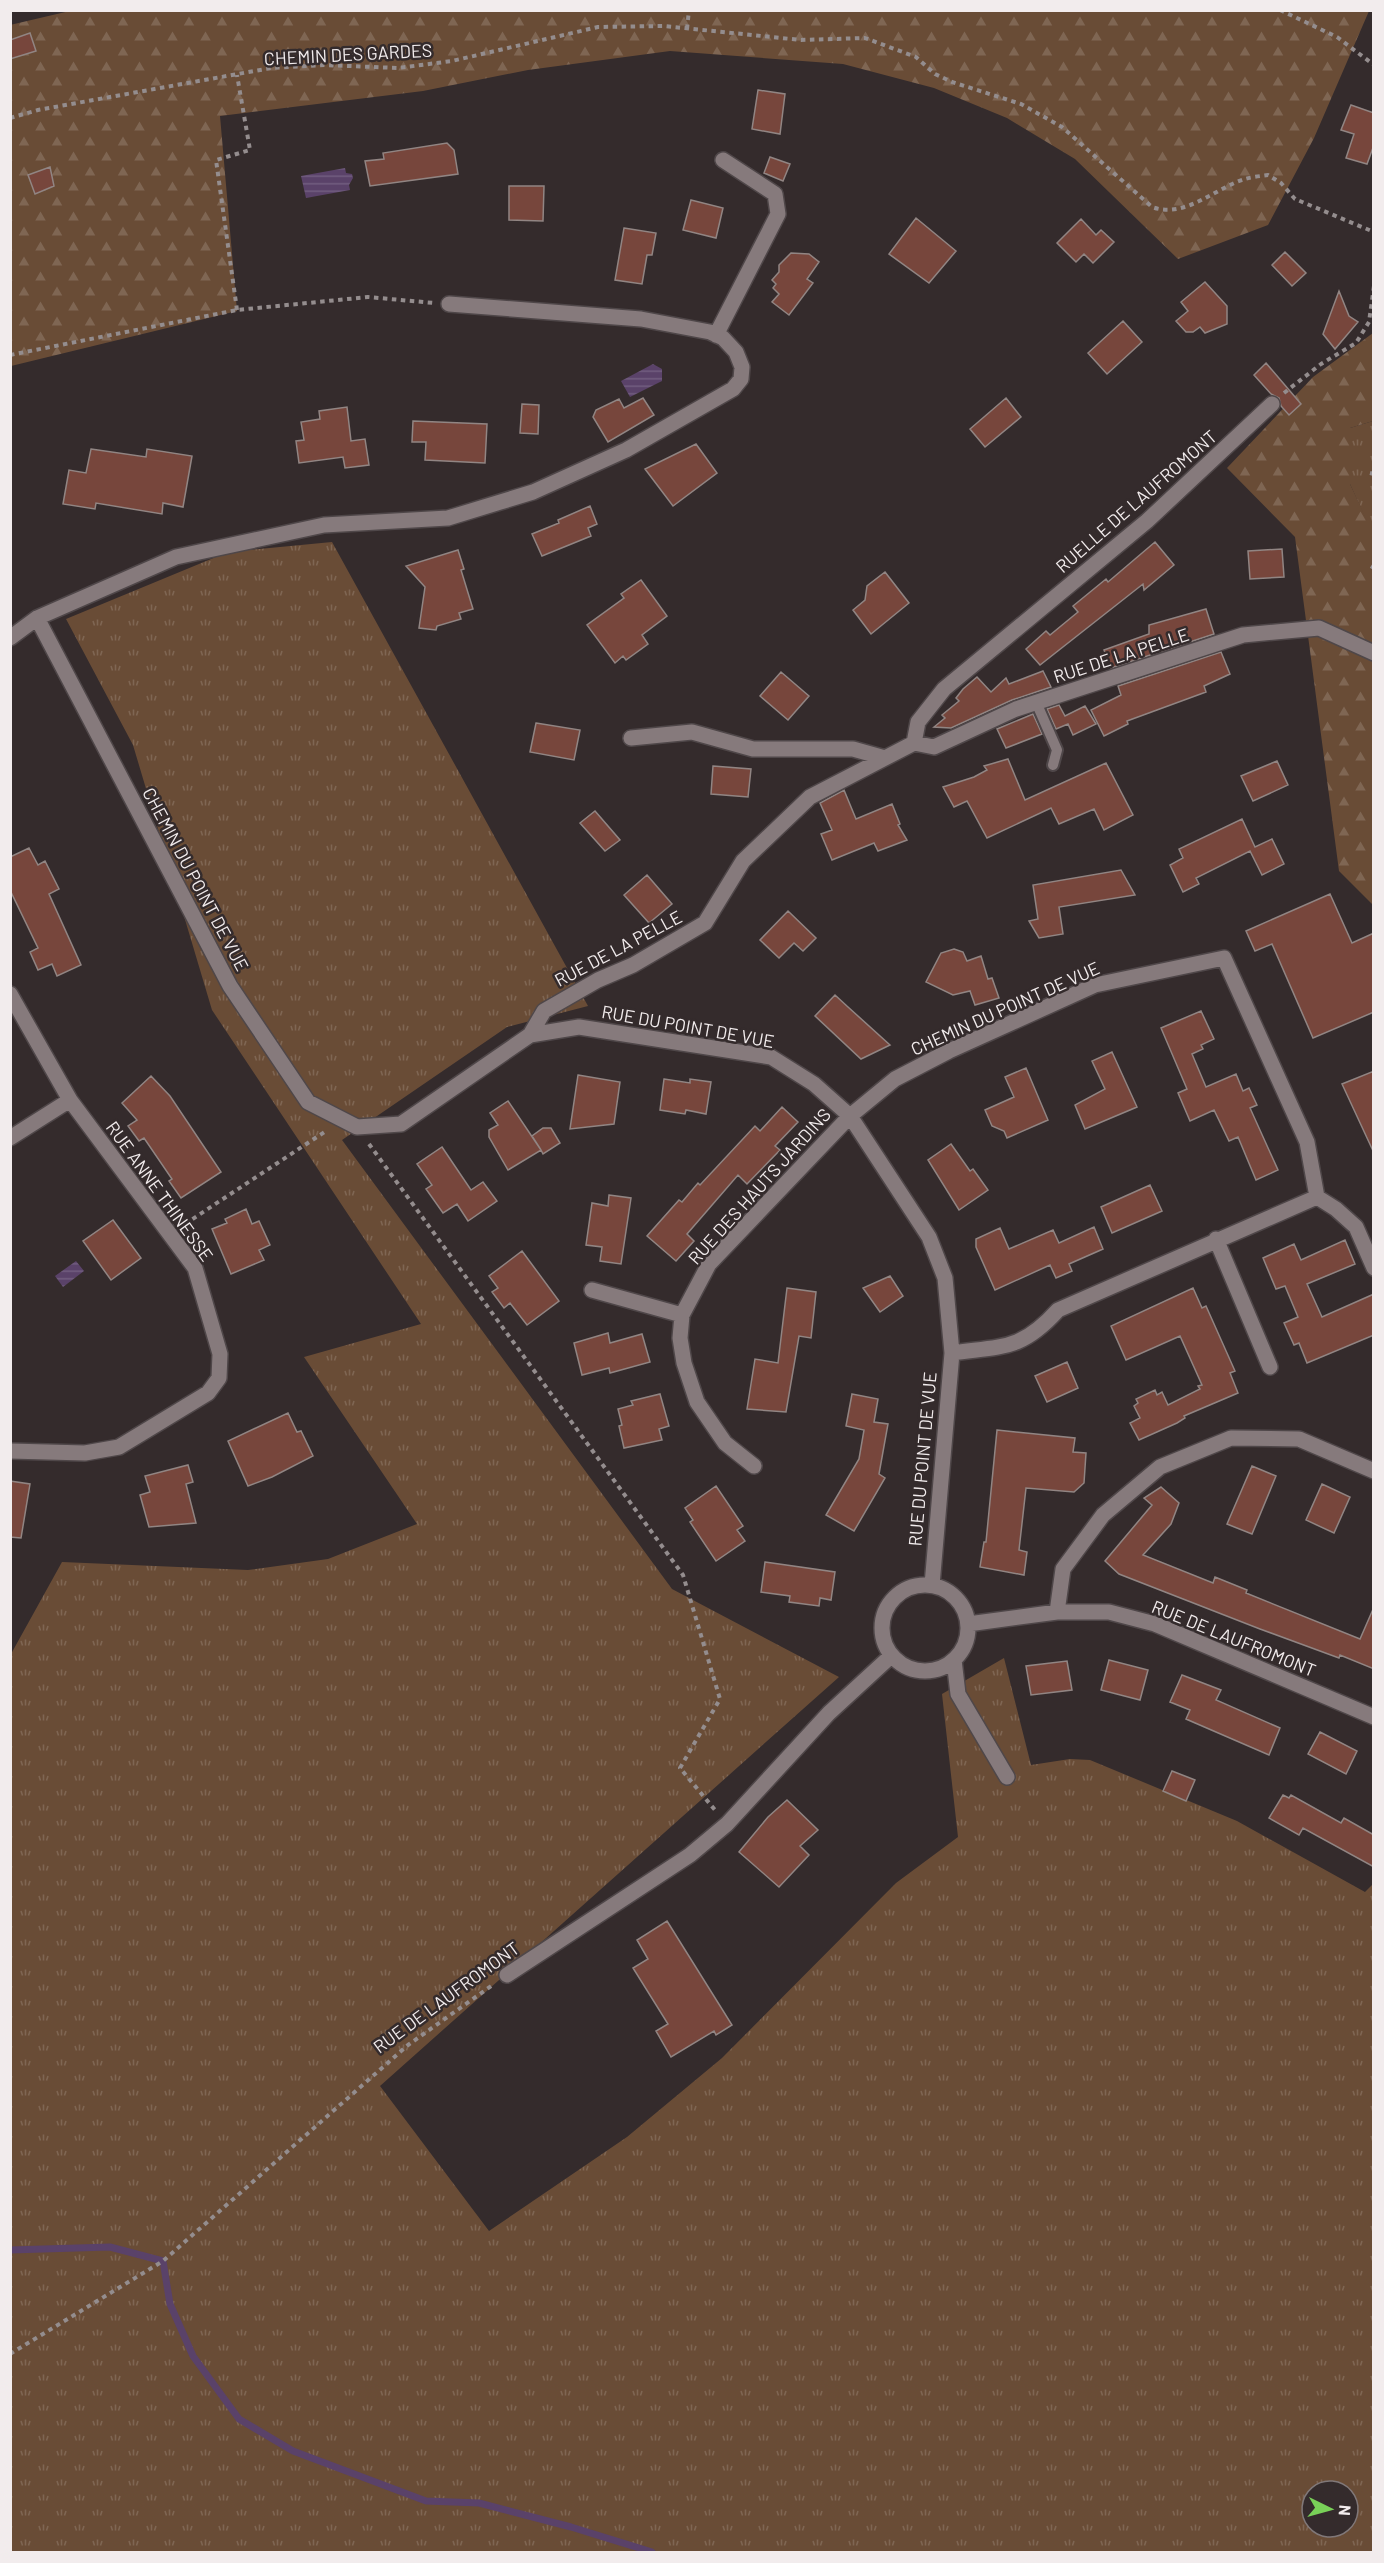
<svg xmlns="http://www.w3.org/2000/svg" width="1384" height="2563" font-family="Barlow,sans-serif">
  <defs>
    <pattern id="grass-tufts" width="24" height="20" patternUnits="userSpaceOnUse" patternTransform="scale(1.5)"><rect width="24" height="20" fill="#694c36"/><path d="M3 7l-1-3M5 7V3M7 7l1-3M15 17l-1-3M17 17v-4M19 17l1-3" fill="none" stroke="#7f6653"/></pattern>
    <pattern id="forest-firs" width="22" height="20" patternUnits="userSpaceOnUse" patternTransform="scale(1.5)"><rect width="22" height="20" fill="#694c36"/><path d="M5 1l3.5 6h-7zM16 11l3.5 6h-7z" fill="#7f6653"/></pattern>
    <pattern id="water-rules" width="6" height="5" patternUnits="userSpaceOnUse" patternTransform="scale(1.5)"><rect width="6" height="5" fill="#5a4269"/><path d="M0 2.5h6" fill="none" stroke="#725d7f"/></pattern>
  </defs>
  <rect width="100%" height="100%" fill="#342b2c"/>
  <path fill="url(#grass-tufts)" fill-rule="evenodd" d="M1373,421V535L1350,484V428Z
    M332,542L588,1006L507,1027L342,1140L672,1589L839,1677L380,2086L489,2231L627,2137L722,2058L896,1883L958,1837L942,1694L1004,1658L1031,1765L1070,1759L1090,1760L1237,1821L1365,1892L1373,1884V2552H11V1654L62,1562L248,1570L328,1559L417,1524L304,1357L421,1324L212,1010L133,745L66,619L228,552ZM1312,2491H1348V2527H1312Z"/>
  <path fill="url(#forest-firs)" d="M74,10L1369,11L1314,138L1268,225L1178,259L1075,159L1007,118L934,88L843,64L670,51L528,70L423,91L220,116L237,311L11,366L10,25Z
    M1373,333V421L1350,428V484L1374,535L1373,905L1339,871L1295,537L1227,468L1313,377Z"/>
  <path fill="url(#water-rules)" d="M345,168L346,173L352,174L353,178L349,185L350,190L306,198L301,176Z
    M653,364L662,369V381L630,397L621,381Z
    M76,1261L84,1271L63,1287L55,1276Z"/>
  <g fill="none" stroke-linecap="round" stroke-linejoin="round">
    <path stroke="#5a4269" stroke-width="7" d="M10,2250L110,2247L163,2261L170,2304L193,2356L239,2419L293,2451L426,2501L479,2503L571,2527L652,2552"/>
  </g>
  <path fill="#77463c" stroke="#918583" stroke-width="1.5" d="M30,33L36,51L10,59V40Z
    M758,90L785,94L780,134L752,129Z
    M1351,105L1374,113V145L1367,164L1346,158L1354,134L1341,130Z
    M447,143L454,150L458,174L370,186L365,161L384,159L383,153Z
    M770,157L790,164L783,181L764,173Z
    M50,167L54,186L35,194L28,175Z
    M509,186H544L543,221L509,220Z
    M691,200L723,208L716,238L683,230Z
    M916,218L956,251L929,283L889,254Z
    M1081,219L1096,235L1101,230L1114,242L1093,263L1084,254L1076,262L1057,243Z
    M624,228L656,233L652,255H647L642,284L615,280Z
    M1285,252L1306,273L1292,286L1272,265Z
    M791,253L809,254L819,262L807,279L813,283L789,315L772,302L779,294L773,288L776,284L772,280L779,272V265Z
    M1205,282L1227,306V324L1205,333L1200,327L1193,332H1186L1176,321L1188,311L1181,302Z
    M1339,291L1349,316L1358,322L1335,349L1323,334Z
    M1123,321L1142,342L1107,374L1088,353Z
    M1266,363L1301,404L1289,415L1281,406L1279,398L1271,394L1254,375Z
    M643,398L654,415L608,442L593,417L596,410L619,399L624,408Z
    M1006,398L1021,417L985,447L970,429Z
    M522,404L539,405L538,434L520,433Z
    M347,407L351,441L365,439L369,465L345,468L343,457L299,463L296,441L304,440L301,422L320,419L319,411Z
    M413,421L487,424L485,463L425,460L426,442H412Z
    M696,444L717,473L673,506L645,469Z
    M91,449L146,457L147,449L192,456L183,507L163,503L162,514L96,503L95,509L63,504L69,470L86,473Z
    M590,506L597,524L588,528L591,536L542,556L532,534L559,523L558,520Z
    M1155,542L1174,565L1144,590L1143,584L1040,665L1026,649L1046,631L1050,635L1078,612L1073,606L1106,579L1108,582Z
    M1282,549L1284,577L1250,579L1248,551Z
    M458,550L464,569L461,570L473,609L459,613L461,619L437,626L436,630L419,628L425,587L406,566Z
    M885,572L909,603L871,634L853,610L865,600L867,586Z
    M641,580L667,616L642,635L648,644L626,660L623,656L615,663L587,625L624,598L621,594Z
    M1206,609L1214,634L1111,668L1104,650L1149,634V625Z
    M1221,652L1230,674L1204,686L1206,692L1127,721L1128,724L1104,736L1091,710L1121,695L1118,686Z
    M1043,671L1051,687L1012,700L951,728L934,727L945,718L942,715L959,701L956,698L963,689L977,677L991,692L1006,678L1009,684Z
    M781,672L809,696L788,720L760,696Z
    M1059,705L1065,716L1085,706L1096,724L1073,735L1068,724L1056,729L1047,709Z
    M1033,714L1042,734L1006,748L997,729Z
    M536,723L580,730L574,760L530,752Z
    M1008,759L1025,800L1106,763L1133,815L1104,830L1094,809L1059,824L1051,808L987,838L967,801L954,807L943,787L974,777L987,770L984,766Z
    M1277,761L1288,785L1253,801L1241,776Z
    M713,766L751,769L748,797L711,794Z
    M844,790L856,819L892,804L900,824L898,825L907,840L878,851L874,843L832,860L821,834L832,830L820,803Z
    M595,811L620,840L605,851L580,823Z
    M1242,819L1255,847L1272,839L1284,864L1262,875L1250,851L1196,878L1199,884L1183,892L1170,865L1183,858L1179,849Z
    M29,848L38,865L45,861L59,889L49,894L81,965L57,976L52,964L38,970L30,952L38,948L10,890V857Z
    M1121,870L1135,895L1059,907L1063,934L1039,938L1029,921L1038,919L1033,885Z
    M647,875L672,904L649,923L624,895Z
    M1330,894L1352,943L1374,933V1012L1313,1038L1272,944L1255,951L1246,931Z
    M788,911L816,938L803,951L794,943L779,958L760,940Z
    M954,949L963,952L967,961L981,956L988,979L992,978L999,998L975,1005L970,991L953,995L926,982L941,953Z
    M835,995L848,1007L890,1045L861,1059L815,1016Z
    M1201,1011L1214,1039L1201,1045L1203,1049L1192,1054L1206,1087L1236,1074L1243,1091L1249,1088L1257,1105L1250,1108L1278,1170L1256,1180L1238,1137L1229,1141L1214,1110L1190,1121L1178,1093L1187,1089L1161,1028Z
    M1112,1052L1137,1107L1085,1129L1075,1105L1105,1089L1092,1061Z
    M1026,1068L1048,1120L1007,1138L1004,1131L992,1126L985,1110L1014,1097L1005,1077Z
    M1374,1071V1153L1342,1084Z
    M578,1075L620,1082L614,1124L570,1129Z
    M151,1076L170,1096L221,1172L181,1198L169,1181L172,1179L144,1138L139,1141L128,1126L137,1120L122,1103Z
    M664,1079L690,1083V1079L711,1082L706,1114L686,1110L685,1114L660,1110Z
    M508,1101L541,1150L532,1136L543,1128H551L560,1143L543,1154L541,1150L508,1170L489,1137V1130L498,1125L490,1113Z
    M782,1107L798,1122L775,1146L780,1150L747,1184L738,1175L687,1234L694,1241L676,1261L647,1236L679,1200L682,1202L698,1183L700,1185L755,1126L760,1131Z
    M951,1144L970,1171L973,1169L988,1190L959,1210L928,1160Z
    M442,1147L471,1190L483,1182L497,1201L468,1221L457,1204L443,1213L426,1189L432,1185L417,1164Z
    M1150,1185L1162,1211L1112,1233L1101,1207Z
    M609,1195L631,1198L621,1264L600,1261L602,1247L586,1245L592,1203L608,1206Z
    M246,1209L252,1224L259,1221L270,1245L259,1250L264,1260L231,1274L212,1229L227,1223L225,1219Z
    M113,1220L141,1258L111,1280L83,1241Z
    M1094,1227L1103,1249L1069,1264L1072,1271L1056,1278L1050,1265L995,1290L976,1247V1239L1000,1228L1009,1249L1053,1230L1059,1243Z
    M1345,1240L1355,1264L1307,1284L1322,1317L1374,1294V1335L1307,1363L1299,1343L1294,1345L1284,1323L1298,1317L1285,1286L1276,1289L1263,1258L1294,1244L1301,1260Z
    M522,1251L559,1301L527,1325L510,1303L504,1308L492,1292L498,1288L489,1276Z
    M890,1276L903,1296L880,1312L863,1288Z
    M787,1288L816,1292L811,1338L799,1336L786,1412L747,1409L755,1359L778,1363Z
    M1193,1288L1202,1308L1206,1306L1235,1371L1230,1373L1238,1393L1184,1416L1185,1418L1177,1423L1139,1440L1130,1423L1140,1418L1134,1406L1138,1403L1136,1399L1155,1390L1157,1395L1162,1392L1168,1405L1200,1389L1198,1386L1202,1385L1180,1336L1126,1360L1111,1326Z
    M608,1333L610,1343L642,1334L650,1362L610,1373L609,1368L582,1375L574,1343Z
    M1067,1362L1078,1388L1047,1402L1035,1376Z
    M660,1394L669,1426L659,1429L662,1440L624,1448L619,1426L622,1425L618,1409L633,1405L631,1401Z
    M852,1394L878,1399L874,1422L888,1424L879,1474L885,1478L854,1531L826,1515L859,1459L864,1430L846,1426Z
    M288,1413L297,1432L301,1431L313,1456L272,1477L248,1486L228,1441Z
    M997,1430L1075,1438L1073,1452L1086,1453L1084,1483L1074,1492L1026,1488L1019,1550L1027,1552L1024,1575L980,1567L984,1542H986Z
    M188,1465L193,1482L186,1484L196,1523L149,1527L140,1495L150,1492L145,1476Z
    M1252,1466L1276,1476L1252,1534L1227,1524Z
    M10,1481L30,1484L21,1538L10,1537Z
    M1322,1484L1350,1497L1334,1533L1306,1520Z
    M716,1486L743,1526L737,1530L745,1541L716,1561L690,1522L693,1520L685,1508Z
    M1161,1487L1179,1503L1171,1524L1143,1555L1213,1583L1215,1577L1247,1590L1246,1593L1360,1639L1374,1607V1669L1340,1655L1339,1658L1260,1629L1119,1574L1105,1561L1152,1505L1144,1498Z
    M765,1562L835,1572L831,1600L820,1598L819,1606L789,1602L790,1596L761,1592Z
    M1109,1660L1148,1670L1140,1700L1101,1690Z
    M1067,1661L1072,1690L1031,1695L1026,1666Z
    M1182,1675L1221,1690L1216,1700L1280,1728L1269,1755L1186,1719L1190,1710L1170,1702Z
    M1320,1732L1357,1751L1346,1774L1308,1754Z
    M1172,1771L1195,1780L1186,1801L1163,1791Z
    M1283,1795L1289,1798L1291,1795L1341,1823L1344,1818L1374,1835V1867L1303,1828L1299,1835L1269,1818Z
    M787,1800L818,1830L800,1846L809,1855L779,1887L739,1852L768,1817Z
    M667,1921L732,2025L716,2035L714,2031L671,2057L656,2031L668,2024L633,1968L648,1959L637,1940Z"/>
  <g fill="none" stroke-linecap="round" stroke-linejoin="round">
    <g stroke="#4f4749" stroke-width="14">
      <path id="service" d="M1036,702L1057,750L1053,765"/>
    </g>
    <g stroke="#4f4749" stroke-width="18">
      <path id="minor" d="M716,335L778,214L775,194L723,160
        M37,618L230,986L308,1102L357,1127L401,1124L530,1035L579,1027L771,1057L814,1084L850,1116L929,1237L945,1278L952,1353L932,1585
        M10,638L37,618L176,557L324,525L448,518L533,492L626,450L733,389L741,379L742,367L736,352L723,338L710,332L641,319L449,304
        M631,738L692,732L753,749H853L885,758
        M914,743L918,722L944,689L1147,521L1272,404
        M10,994L70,1100L195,1268L220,1354L219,1378L208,1393L119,1447L85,1453L10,1451
        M530,1035L544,1011L598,980L633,965L705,923L743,861L810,797L914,743L934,747L1016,709L1243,635L1319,628L1374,653
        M10,1138L70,1100
        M1216,1239L1270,1367
        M592,1290L682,1315
        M952,1353C1002,1346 1021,1351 1058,1310L1317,1197
        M754,1466L725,1443L697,1402L684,1363L680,1338L682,1315L709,1264L850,1116L895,1079L949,1051L1095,985L1224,958L1307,1142L1317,1197L1336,1209L1356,1227L1374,1268
        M882 1628a43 43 0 1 1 86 0a43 43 0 1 1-86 0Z
        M1057,1612L1063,1569L1103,1515L1160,1467L1231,1438L1299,1439L1374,1471
        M968,1624L1057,1612H1109L1155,1624L1374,1717
        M954,1660L958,1694L1007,1777
        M507,1975L690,1855L727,1824L829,1713L891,1656"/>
    </g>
    <path stroke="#948d8e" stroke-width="4" stroke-dasharray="4.5 4.5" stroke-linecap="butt" d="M1280,10L1337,37L1374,65
      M687,29L689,10
      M10,118L38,110L271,68L324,65L398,68L452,61L598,27L664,26L801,40L865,38L916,57L935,74L952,82L1021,104L1062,127L1152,207C1185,219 1215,188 1245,179C1252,177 1261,176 1268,175L1281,183L1295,199L1374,232
      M237,310L216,160L250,150L237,75
      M10,355L237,310L368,297L434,303
      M1284,393L1321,364L1356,343L1369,322L1374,286
      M1370,473L1374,474
      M1371,566L1374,568
      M369,1144L683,1575L720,1699L680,1768L715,1810
      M185,1224L326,1131
      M10,2354L163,2261L408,2045L494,1984"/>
    <use href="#service" stroke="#867a7c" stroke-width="10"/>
    <use href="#minor" stroke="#867a7c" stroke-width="15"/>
  </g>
  <g text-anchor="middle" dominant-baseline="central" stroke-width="5" stroke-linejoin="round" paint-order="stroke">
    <g font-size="18" fill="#f2eced" stroke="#342b2c">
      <text transform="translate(348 54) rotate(-3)">CHEMIN DES GARDES</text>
      <text transform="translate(1136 501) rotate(-41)">RUELLE DE LAUFROMONT</text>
      <text transform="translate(1121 655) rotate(-18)">RUE DE LA PELLE</text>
      <text transform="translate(196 879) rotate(62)">CHEMIN DU POINT DE VUE</text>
      <text transform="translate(618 948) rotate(-28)">RUE DE LA PELLE</text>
      <text transform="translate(1005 1008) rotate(-24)">CHEMIN DU POINT DE VUE</text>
      <text transform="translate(688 1026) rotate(10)">RUE DU POINT DE VUE</text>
      <text transform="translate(759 1186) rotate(-48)">RUE DES HAUTS JARDINS</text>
      <text transform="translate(160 1191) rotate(54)">RUE ANNE THINESSE</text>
      <text transform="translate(922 1459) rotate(-85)">RUE DU POINT DE VUE</text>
      <text transform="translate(1234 1638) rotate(22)">RUE DE LAUFROMONT</text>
      <text transform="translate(446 1997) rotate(-36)">RUE DE LAUFROMONT</text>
    </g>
  </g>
  <rect width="1384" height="2563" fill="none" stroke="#f2eced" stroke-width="24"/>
  <g transform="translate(1330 2509) rotate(95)"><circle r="28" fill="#342b2c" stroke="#807879" stroke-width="1.5"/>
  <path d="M0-4.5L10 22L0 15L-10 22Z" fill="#79d158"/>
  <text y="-9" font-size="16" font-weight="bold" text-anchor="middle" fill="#f2eced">N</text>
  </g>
</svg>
